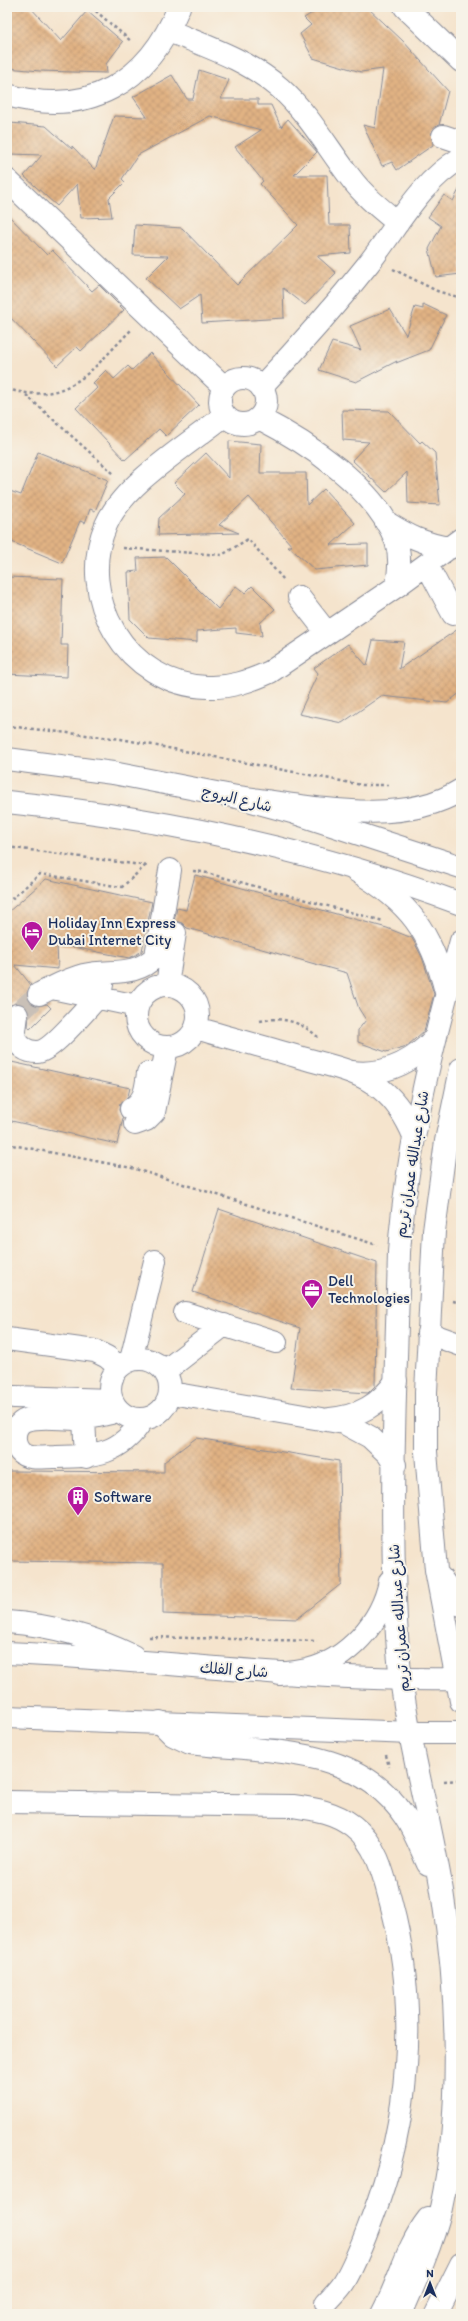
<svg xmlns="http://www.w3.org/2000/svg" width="468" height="2321" font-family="Itim,'Playpen Sans Arabic',sans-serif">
  <defs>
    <pattern id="building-cross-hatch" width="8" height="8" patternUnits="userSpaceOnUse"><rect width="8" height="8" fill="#e1b283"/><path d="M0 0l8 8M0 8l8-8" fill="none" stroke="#c09974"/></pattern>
  </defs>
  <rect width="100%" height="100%" fill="#f7f3e8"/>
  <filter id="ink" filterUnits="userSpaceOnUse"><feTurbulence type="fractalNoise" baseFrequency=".025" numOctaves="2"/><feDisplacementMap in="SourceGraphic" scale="8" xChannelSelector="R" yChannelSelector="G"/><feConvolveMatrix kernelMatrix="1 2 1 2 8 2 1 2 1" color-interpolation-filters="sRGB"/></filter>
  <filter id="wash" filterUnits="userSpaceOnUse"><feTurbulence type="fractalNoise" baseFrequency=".012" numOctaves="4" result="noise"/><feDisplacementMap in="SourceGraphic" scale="16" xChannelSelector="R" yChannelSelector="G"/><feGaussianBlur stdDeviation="0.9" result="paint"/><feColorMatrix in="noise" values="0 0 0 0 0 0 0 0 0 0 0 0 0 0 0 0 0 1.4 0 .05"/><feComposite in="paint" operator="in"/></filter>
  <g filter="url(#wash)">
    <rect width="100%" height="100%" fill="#f5e4cd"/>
    <g id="blocks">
      <path fill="url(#building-cross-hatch)" d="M7,7H30L61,41L87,11L123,42L106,64L107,73L40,71L7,68Z
        M322,7H367L403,41L448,91L439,125L431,132L433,145L397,170L392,162L382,166L363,125L375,128L383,69L361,72L313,58L300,34L311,25L304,18Z
        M199,70L229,80L221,99H258V105H271L281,127L288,119L317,152L294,175H327L329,225H350L351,253L317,256L336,273L305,305L283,288L284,318L202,323L200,295L179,309L146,278L168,256L133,255L135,225L182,228L237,285L298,225L260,184L263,181L235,147L261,130L210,116L138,155L122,179L125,182L109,198L112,217L81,218L77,184L57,206L24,176L42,155L10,154V123L46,126L72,149V146L95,170L114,116L147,117L133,97L172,75L187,99H193Z
        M461,186V274L436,277L429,249L441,226L428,217L444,195L453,201Z
        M7,214L47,255L52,250L92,291L99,285L124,310L81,351L77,347L57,366L7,314Z
        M423,304L446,315L429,350L396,363L397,361L356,382L319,370L332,342L361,350L350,326L390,309L406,335L415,307L423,309Z
        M150,353L199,405L166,436L159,429L125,460L76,408L97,388L93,383L106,370L114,379L128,366L132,370Z
        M342,410L389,411L420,443L422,441L435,453L440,505L408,503L407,472L386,492L352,460L369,442L343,440Z
        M229,441L261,444L260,473H306L307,505L324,489L355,523L331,545L368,544V565L315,570L288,546H292L249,497L219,525L239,533L158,535L159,518L185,494L174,483L206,453L229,478Z
        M38,452L108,480L95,511L90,509L85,523L80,521L62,563L7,540V490L21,495Z
        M166,557L218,609L236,586L245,593L252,586L275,609L260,623L262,636L236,633V628L197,631V642L149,638L130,619L128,572L138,571L137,558Z
        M7,577L63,579L61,645H68L67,677L7,674Z
        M461,627V692L447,703L381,696L342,723L299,714L318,673L314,668L348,644L367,666L373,640L404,642L399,669Z
        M195,875L387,928L412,938L422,957L434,994L424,1031L407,1046L386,1052L358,1042V1030L366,1020L359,1009L347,973L187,928L182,923L174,921L177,908L186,910Z
        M46,879L152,902L142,951L134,956L129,958L57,944L58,969L15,965L31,985L27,993L28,1000L32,1004L38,1006L47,1004L51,1008L30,1029L28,1027L29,1011L25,1005L18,1003L10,1005L7,1002V913Z
        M7,1061L130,1088L128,1096L120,1104L119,1110L123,1118L117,1144L7,1120Z
        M219,1209L377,1263L375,1386L368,1393L291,1388L300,1328L193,1292Z
        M196,1438L339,1461L341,1584L297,1619L163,1614V1563L7,1561V1471L164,1472V1462Z"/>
    </g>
  </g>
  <g filter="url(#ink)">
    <use href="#blocks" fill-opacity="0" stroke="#888a96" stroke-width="1"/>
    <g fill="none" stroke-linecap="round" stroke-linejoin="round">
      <path stroke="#c9c0b7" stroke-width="22" stroke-dasharray="22 11" stroke-linecap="butt" d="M17,1015L39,994"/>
      <g stroke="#888a96" stroke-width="24">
        <path id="minor" d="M405,7L461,61
          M169,31C208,47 248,60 280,88C309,114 327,147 350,177C363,195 381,209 398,223
          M7,95C88,118 148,83 179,7
          M443,136L461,142
          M7,180L224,387
          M220 401a23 23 0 1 1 46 0a23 23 0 1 1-46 0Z
          M261,387C299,347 335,306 369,263C398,226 419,183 461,158
          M224,416C189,444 123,484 106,525C75,597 127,685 207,687C230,688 250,681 270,672L397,586L461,539
          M259,418C308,443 375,487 396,541C401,556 399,571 397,586
          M386,522C408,536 424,544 450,548
          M427,565L453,614
          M299,597L327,633
          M7,759L113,773L237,797L295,813L461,867
          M7,802C161,818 316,850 461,904
          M136 1016a31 31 0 1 1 62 0a31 31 0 1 1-62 0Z
          M167,985L175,933
          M52,988L137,1006
          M39,994C54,987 68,979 84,975C112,969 134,978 156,956L170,870
          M17,1015L14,1038C20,1046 25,1052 37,1052C51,1052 86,1009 97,998L101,990L104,973
          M196,1028C230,1038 265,1047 299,1057C326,1065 359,1070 381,1089C397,1102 406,1117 414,1136
          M352,1072C386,1076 413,1062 435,1038
          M131,1109C145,1101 146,1089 148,1073
          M135,1124L146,1120L154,1112L167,1048
          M185,1313L276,1342
          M428,1333L461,1345
          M7,1339L95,1351L107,1357L119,1367
          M110 1389a30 30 0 1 1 60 0a30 30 0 1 1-60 0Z
          M131,1360L155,1261
          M165,1371L224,1325
          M171,1393L344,1423L370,1437L388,1454L395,1465
          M14,1397L112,1400
          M119,1411C105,1414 92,1419 77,1419C61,1419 41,1415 26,1420C12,1425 11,1447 24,1455C32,1459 45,1457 54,1457C94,1456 120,1456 143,1419
          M84,1419L86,1457
          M330,1419C360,1416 379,1405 396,1381
          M7,1622C50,1625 94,1637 133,1656
          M7,1653C159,1659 309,1682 461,1679
          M7,1717L411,1733H461
          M7,1802L293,1806C315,1809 335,1812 353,1826C377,1844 384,1876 391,1903C419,2007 410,2122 371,2221C363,2242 355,2264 344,2282C339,2290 332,2296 326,2303"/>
      </g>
      <g stroke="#888a96" stroke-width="24">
        <path id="major" d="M237,797C306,805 399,829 461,790
          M355,870C409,902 431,931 446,992
          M461,1069L446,1141L434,1231L426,1392V1452L436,1570L461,1701
          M440,1577L461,1605
          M279,1674C288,1673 298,1672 307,1670C348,1660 382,1622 390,1581
          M160,1722L173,1735L190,1743C267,1753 357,1744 405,1817C415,1832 421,1849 428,1864
          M382,2314C399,2283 406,2247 428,2219
          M401,2314C416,2280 432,2244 441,2208C463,2107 458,1992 442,1891C429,1811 405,1732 398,1651C388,1519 396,1384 399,1252C407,1146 433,1042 461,941
          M436,2314L461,2264"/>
      </g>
      <path stroke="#888a96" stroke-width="2.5" stroke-dasharray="3 3" stroke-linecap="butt" d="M91,7L132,42
        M393,269L437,291L461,298
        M7,389C69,407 92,369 131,330
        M26,395L114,474
        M123,548L222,555L248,539L284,580
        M7,726L121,739L362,785H391
        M7,847L148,866
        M193,871L203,872L383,921
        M7,903L40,874L122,887L145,866
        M260,1021C283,1016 301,1022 318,1037
        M7,1144L132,1168L377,1245
        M453,1301L461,1303
        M149,1637L317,1641
        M386,1755L389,1767
        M444,1781L461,1780"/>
      <use href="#minor" stroke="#fff" stroke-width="22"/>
      <use href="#major" stroke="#fff" stroke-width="22"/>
    </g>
  </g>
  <defs>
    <g id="hotel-pin" transform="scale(1.15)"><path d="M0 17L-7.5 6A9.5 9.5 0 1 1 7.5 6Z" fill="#b5179e" stroke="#f7f3e8"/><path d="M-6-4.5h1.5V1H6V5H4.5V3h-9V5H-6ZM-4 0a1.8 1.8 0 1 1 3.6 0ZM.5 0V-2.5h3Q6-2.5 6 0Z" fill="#fff"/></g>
    <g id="office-pin" transform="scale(1.15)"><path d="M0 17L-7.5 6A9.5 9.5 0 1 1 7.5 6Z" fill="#b5179e" stroke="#f7f3e8"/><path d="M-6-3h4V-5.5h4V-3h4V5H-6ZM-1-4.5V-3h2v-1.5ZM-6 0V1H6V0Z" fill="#fff"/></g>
    <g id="building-pin" transform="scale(1.15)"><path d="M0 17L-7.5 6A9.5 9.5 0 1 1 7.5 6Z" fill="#b5179e" stroke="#f7f3e8"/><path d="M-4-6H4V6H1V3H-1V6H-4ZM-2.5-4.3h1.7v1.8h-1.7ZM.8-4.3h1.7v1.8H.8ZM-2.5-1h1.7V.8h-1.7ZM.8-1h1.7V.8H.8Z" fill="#fff"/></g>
  </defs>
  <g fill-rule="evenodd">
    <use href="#hotel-pin" x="32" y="932"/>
    <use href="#office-pin" x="312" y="1290"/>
    <use href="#building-pin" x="78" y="1497"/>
  </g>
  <g text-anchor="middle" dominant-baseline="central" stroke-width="4" stroke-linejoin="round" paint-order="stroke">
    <g font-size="15" fill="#1b2f5e" stroke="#f7f3e8">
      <text transform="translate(237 799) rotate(13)">شارع البروج</text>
      <text transform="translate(412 1164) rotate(-81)">شارع عبدالله عمران تريم</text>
      <text transform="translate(399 1618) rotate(-94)">شارع عبدالله عمران تريم</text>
      <text transform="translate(234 1670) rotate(4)">شارع الفلك</text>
    </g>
    <g font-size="15" fill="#1b2f5e" stroke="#f7f3e8" text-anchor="start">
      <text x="48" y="923">Holiday Inn Express<tspan x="48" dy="17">Dubai Internet City</tspan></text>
      <text x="328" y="1281">Dell<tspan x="328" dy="17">Technologies</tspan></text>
      <text x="94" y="1497">Software</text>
    </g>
  </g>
  <rect width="468" height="2321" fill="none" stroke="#f7f3e8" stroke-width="24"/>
  <g transform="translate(430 2283)" stroke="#f7f3e8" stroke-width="3" paint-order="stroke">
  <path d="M0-3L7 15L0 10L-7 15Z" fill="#1b2f5e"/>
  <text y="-6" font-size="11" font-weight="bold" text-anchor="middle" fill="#1b2f5e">N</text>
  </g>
</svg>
